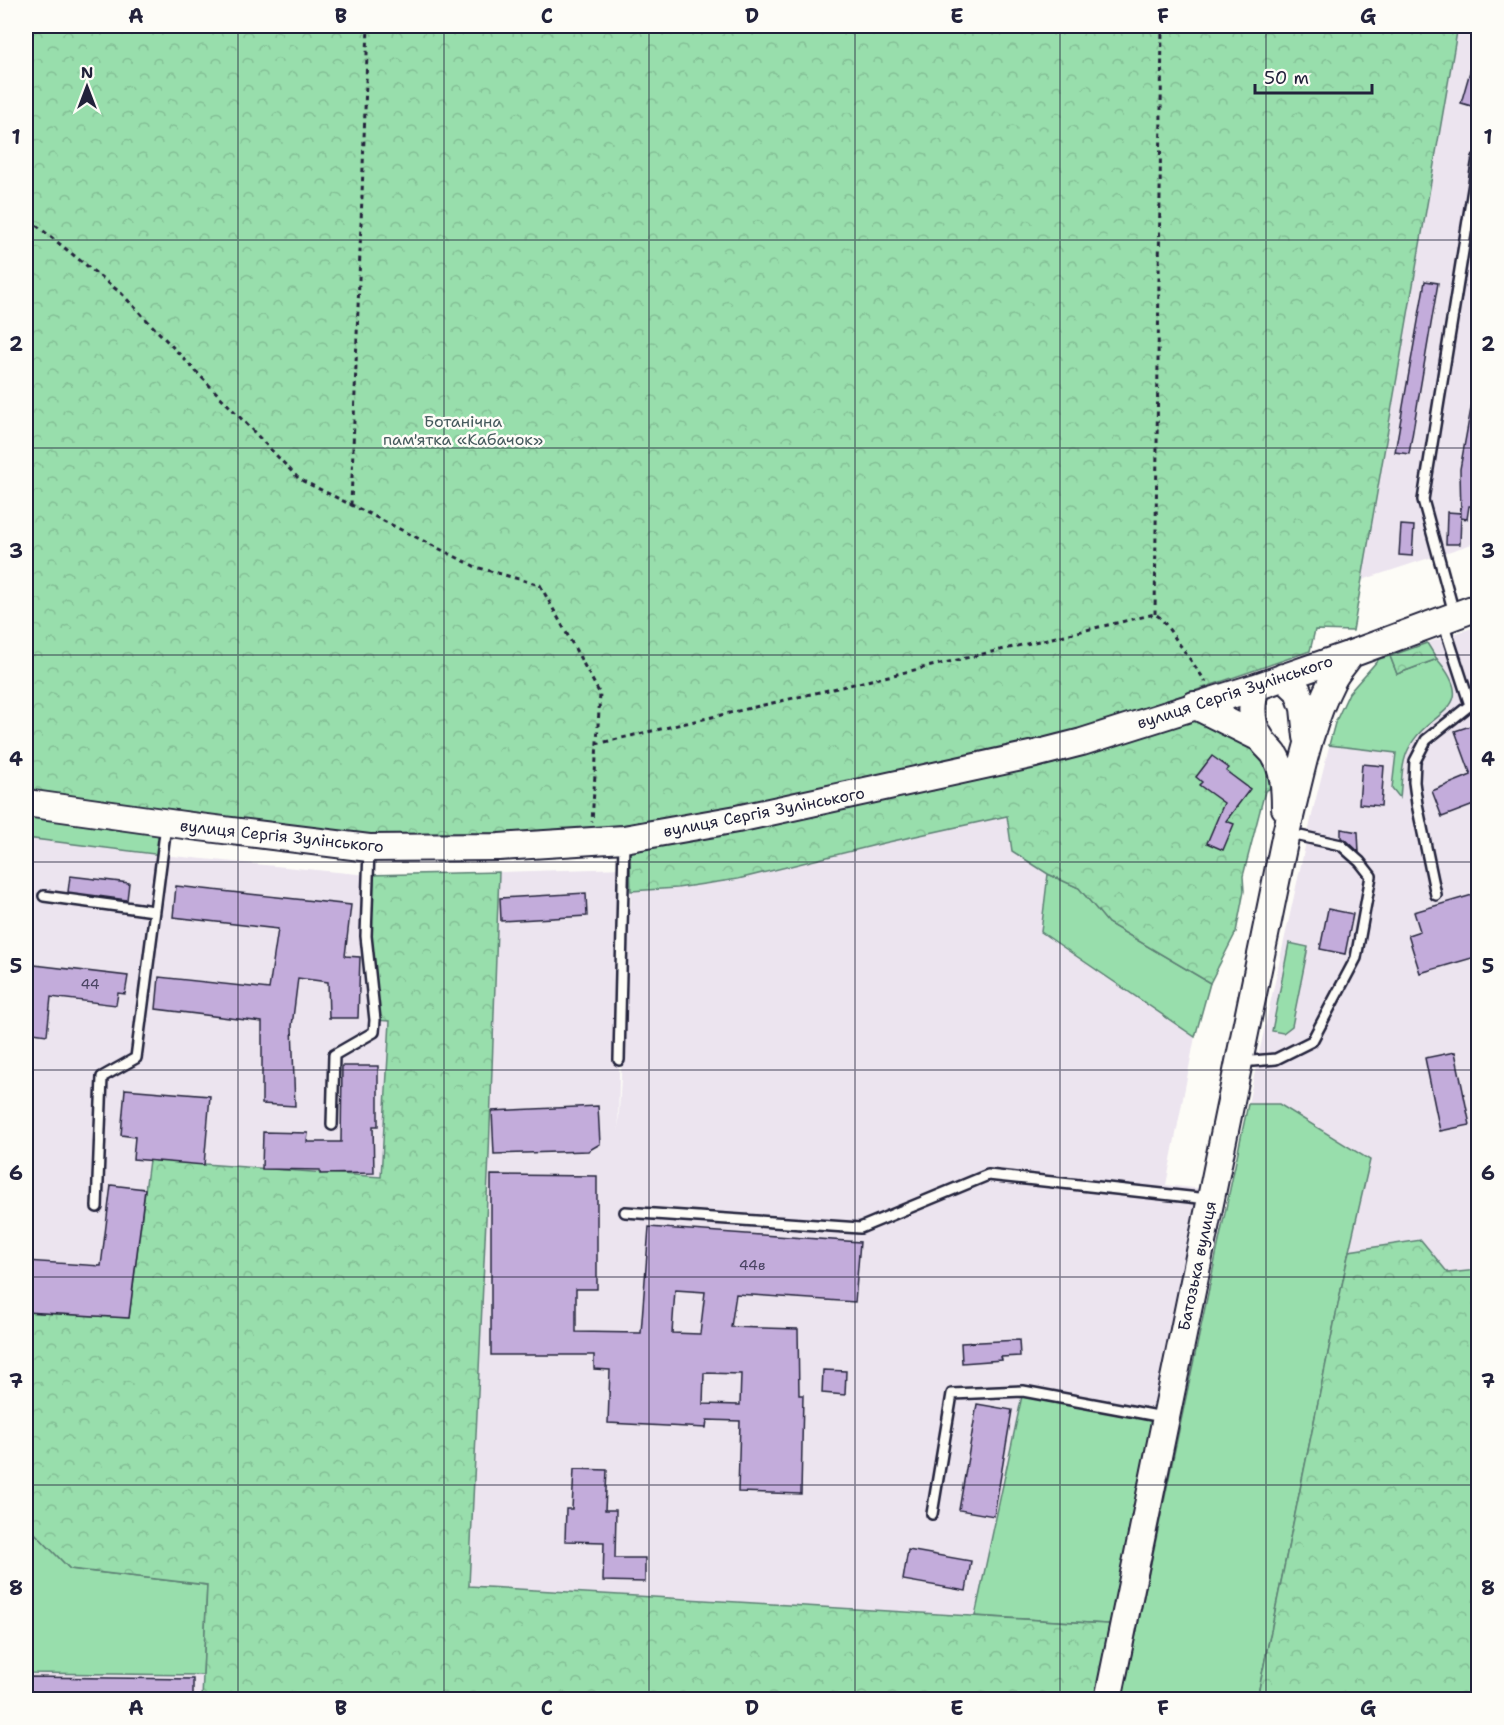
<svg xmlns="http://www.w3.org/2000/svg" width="1504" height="1725" font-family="'Shantell Sans',sans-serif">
  <defs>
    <pattern id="forest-crowns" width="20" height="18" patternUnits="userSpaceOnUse" patternTransform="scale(1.5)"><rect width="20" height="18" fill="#98deac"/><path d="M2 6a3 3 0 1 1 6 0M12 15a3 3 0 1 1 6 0" fill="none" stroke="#83be95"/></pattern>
  </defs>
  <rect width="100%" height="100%" fill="#fdfcf7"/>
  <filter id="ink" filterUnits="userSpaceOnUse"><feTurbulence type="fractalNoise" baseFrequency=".0167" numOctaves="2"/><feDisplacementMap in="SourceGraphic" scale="12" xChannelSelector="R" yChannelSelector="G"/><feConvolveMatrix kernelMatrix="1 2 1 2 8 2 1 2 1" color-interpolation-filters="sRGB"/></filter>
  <g filter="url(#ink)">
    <path fill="#ece4ef" d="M1458,26H1478V542L1362,580Z
      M1478,626V1699L1122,1700L1252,1085L1314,806L1335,723L1349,693L1379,659Z
      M1007,816L1012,851L1048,874L1041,932L1195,1037L1166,1185L1212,1190L1166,1417L1023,1391L975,1616L468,1586L489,1154L499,872L623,868L618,1131L631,891L677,888L738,879L884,843Z
      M26,838L162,855L368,875L376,1020H390L381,1178L149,1160L129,1318L26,1312Z
      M26,1673L203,1675L202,1699L26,1700Z"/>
    <path fill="#98deac" stroke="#5d8074" stroke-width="1.5" d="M1390,656L1397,674L1437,659C1482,712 1428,709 1409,748C1401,763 1402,781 1400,798L1392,788L1396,753L1329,745L1335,723L1349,693L1379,659Z
      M26,814L165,833L162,855L26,838Z
      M1048,874L1079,888L1108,923L1210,983L1195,1037L1041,932Z
      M1289,943L1308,947L1292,1026L1283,1033L1272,1031Z
      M1248,1104H1279L1370,1160L1349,1251L1257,1699L1122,1700Z
      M1023,1391L1166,1417L1123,1625L975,1616Z
      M26,1524L70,1569L207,1585L203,1675L26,1673Z"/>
    <path fill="url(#forest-crowns)" stroke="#5d8074" stroke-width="1.5" d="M26,26H1458L1353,631L1315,630L1310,651L1078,731L1032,743L736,806L623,825L536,833L371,835L26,791Z
      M1427,643L1437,659L1397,674L1390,656Z
      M1194,705L1260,738L1275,786L1265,791L1243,876L1244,891L1236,932L1210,983L1108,923L1079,888L1048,874L1012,851L1007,816L884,843L738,879L677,888L631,891L630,865L624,839Z
      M499,872L489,1154L469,1586L1123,1625L1108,1699H202L207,1585L70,1569L26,1524V1312L129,1318L149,1160L381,1177L390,1021L375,1020L366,936L368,875Z
      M1421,1240L1448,1273L1478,1270V1699H1257L1349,1251Z"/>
    <path fill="#c3acdb" stroke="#22223b" stroke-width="1.5" fill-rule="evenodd" d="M1475,54H1479V95L1475,107L1461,103Z
      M1425,281L1438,283L1409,454L1395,452Z
      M1472,403L1479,404V456L1472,491H1479V506H1469L1467,519L1461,518L1460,469Z
      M1447,512L1461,513L1460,544H1446Z
      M1401,525L1414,526L1412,556L1399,555Z
      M1479,723V803L1442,817L1432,791L1471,775L1455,731Z
      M1212,756L1229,768L1226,771L1250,789L1226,821L1234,824L1223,850L1207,843L1224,803L1199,785L1202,782L1196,777Z
      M1362,764L1384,766L1381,806L1359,804Z
      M1341,829L1358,832L1359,852L1346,840L1341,838Z
      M70,876L129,883L127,900L68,892Z
      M176,886L351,905L345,956L360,957L358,1018H329L328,982L298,978L292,1026L295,1106L262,1104V1022L156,1009L159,977L269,989L278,929L173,917Z
      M586,893L587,916L501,921L500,898Z
      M1479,893V956L1420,973L1408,935L1420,931L1414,912Z
      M1328,909L1353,914L1345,954L1320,949Z
      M26,964L128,976L125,994L118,993L116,1005L51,997L47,1035L26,1032Z
      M1455,1052L1470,1125L1440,1131L1425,1058Z
      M342,1066H378V1126H373L374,1173L320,1174V1170L262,1169L263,1132L308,1133L307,1142H341Z
      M125,1089L210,1096L204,1165L133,1159L135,1137L121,1135Z
      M598,1106L600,1144L588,1151L494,1154L492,1111Z
      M491,1175L597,1176V1289H576V1332L641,1333L649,1227L860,1242L855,1302L736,1294L731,1327L798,1329L799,1395H803L801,1494L738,1492L740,1421L707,1420L706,1428L608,1423L610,1370L594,1369V1355H491ZM675,1290L705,1292L700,1334L672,1333ZM704,1373L741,1374L740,1405L703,1404Z
      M111,1185L145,1189L129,1318L26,1312V1261L101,1266Z
      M1019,1340L1020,1356L1001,1357L1002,1360L962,1363L961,1343Z
      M823,1370L846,1371L845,1395L822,1393Z
      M977,1404L1012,1410L994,1516L959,1510Z
      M574,1469L607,1470L605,1510H616L615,1558H645V1582L603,1581L604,1542L565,1541L566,1509H572Z
      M908,1550L971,1561L966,1591L903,1580Z
      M26,1677L193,1679V1700H26Z"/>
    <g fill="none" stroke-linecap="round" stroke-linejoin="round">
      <g stroke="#22223b" stroke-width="14">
        <path id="lane" d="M1454,613L1423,500L1478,158
          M1443,622L1470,705
          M1436,895L1417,804L1414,782L1415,761L1426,740L1470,705L1478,702
          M44,896L154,911
          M619,1060L624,842
          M1241,1062L1276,1059L1312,1041L1356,958L1371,876L1360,862L1341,845L1286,833
          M332,1125L334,1055L374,1032L375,1020L366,936L369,850
          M97,1207L102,1077L136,1058L166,825
          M625,1212L860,1228L988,1175L1208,1199
          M932,1514L952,1394L1023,1391L1163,1417"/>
      </g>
      <g stroke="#22223b" stroke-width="30">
        <path id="secondary" d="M1283,677L1298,691L1304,708L1307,737
          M1256,687C1251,704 1250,724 1262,740C1265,745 1270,749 1274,754C1284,770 1285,790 1285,808
          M1194,705L1260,738
          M26,803L191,826L369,848L499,847L624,839L737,819L1035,754L1082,742L1256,687L1351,654L1478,607
          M1108,1700L1286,833C1299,782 1308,728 1332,681C1337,671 1345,663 1351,654"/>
      </g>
      <path stroke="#22223b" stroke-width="3" stroke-dasharray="4.5 4.5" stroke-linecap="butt" d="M26,211L31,221L122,294L299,479L476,567L540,585L600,694L592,822
        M351,505L368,26
        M1155,614L1162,26
        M596,744L1155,614L1161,618L1206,682"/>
      <use href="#lane" stroke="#fdfcf7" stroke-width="9"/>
      <use href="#secondary" stroke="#fdfcf7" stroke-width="26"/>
    </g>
  </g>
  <path fill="none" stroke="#22223b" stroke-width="1.5" stroke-opacity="0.55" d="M238,26V1700M444,26V1700M649,26V1700M855,26V1700M1060,26V1700M1266,26V1700M26,240H1478M26,448H1478M26,655H1478M26,862H1478M26,1070H1478M26,1277H1478M26,1485H1478"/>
  <g text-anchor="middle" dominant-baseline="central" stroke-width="5" stroke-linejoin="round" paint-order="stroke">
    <g font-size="14" fill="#4a4463">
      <text x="90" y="984">44</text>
      <text x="752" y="1265">44в</text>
    </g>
    <g font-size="16" fill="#455a5d" stroke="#fdfcf7">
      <text x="463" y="421">Ботанічна<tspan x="463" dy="18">пам'ятка «Кабачок»</tspan></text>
    </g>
    <g font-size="16" fill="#22223b" stroke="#fdfcf7">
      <text transform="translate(1235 692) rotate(-18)">вулиця Сергія Зулінського</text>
      <text transform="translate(764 812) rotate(-11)">вулиця Сергія Зулінського</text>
      <text transform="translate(282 836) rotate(6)">вулиця Сергія Зулінського</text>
      <text transform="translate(1197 1266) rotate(-78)">Батозька вулиця</text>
    </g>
  </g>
  <rect width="1504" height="1725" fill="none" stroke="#fdfcf7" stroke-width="66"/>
  <g transform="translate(87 87)" stroke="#fdfcf7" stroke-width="4.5" paint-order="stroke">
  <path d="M0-4.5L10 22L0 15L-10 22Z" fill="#22223b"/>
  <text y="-9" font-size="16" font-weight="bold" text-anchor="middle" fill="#22223b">N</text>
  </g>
  <path d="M1255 84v9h117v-9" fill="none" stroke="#22223b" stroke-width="3"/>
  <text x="1264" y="84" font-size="18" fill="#22223b" stroke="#fdfcf7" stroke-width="4.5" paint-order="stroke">50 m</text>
  <rect x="33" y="33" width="1438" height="1659" fill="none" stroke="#22223b" stroke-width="2"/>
  <g font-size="20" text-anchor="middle" font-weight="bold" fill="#22223b">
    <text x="136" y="23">A</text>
    <text x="341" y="23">B</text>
    <text x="547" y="23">C</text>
    <text x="752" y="23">D</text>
    <text x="957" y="23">E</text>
    <text x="1163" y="23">F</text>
    <text x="1368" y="23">G</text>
    <text x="16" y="144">1</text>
    <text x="1488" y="144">1</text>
    <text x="16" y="351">2</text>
    <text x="1488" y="351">2</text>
    <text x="16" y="558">3</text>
    <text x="1488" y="558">3</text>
    <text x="16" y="766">4</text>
    <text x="1488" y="766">4</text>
    <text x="16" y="973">5</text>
    <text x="1488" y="973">5</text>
    <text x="16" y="1180">6</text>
    <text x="1488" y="1180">6</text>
    <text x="16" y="1388">7</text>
    <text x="1488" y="1388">7</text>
    <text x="16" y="1595">8</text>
    <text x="1488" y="1595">8</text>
    <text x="136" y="1715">A</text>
    <text x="341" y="1715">B</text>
    <text x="547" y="1715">C</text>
    <text x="752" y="1715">D</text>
    <text x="957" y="1715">E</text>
    <text x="1163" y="1715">F</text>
    <text x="1368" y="1715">G</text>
  </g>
</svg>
